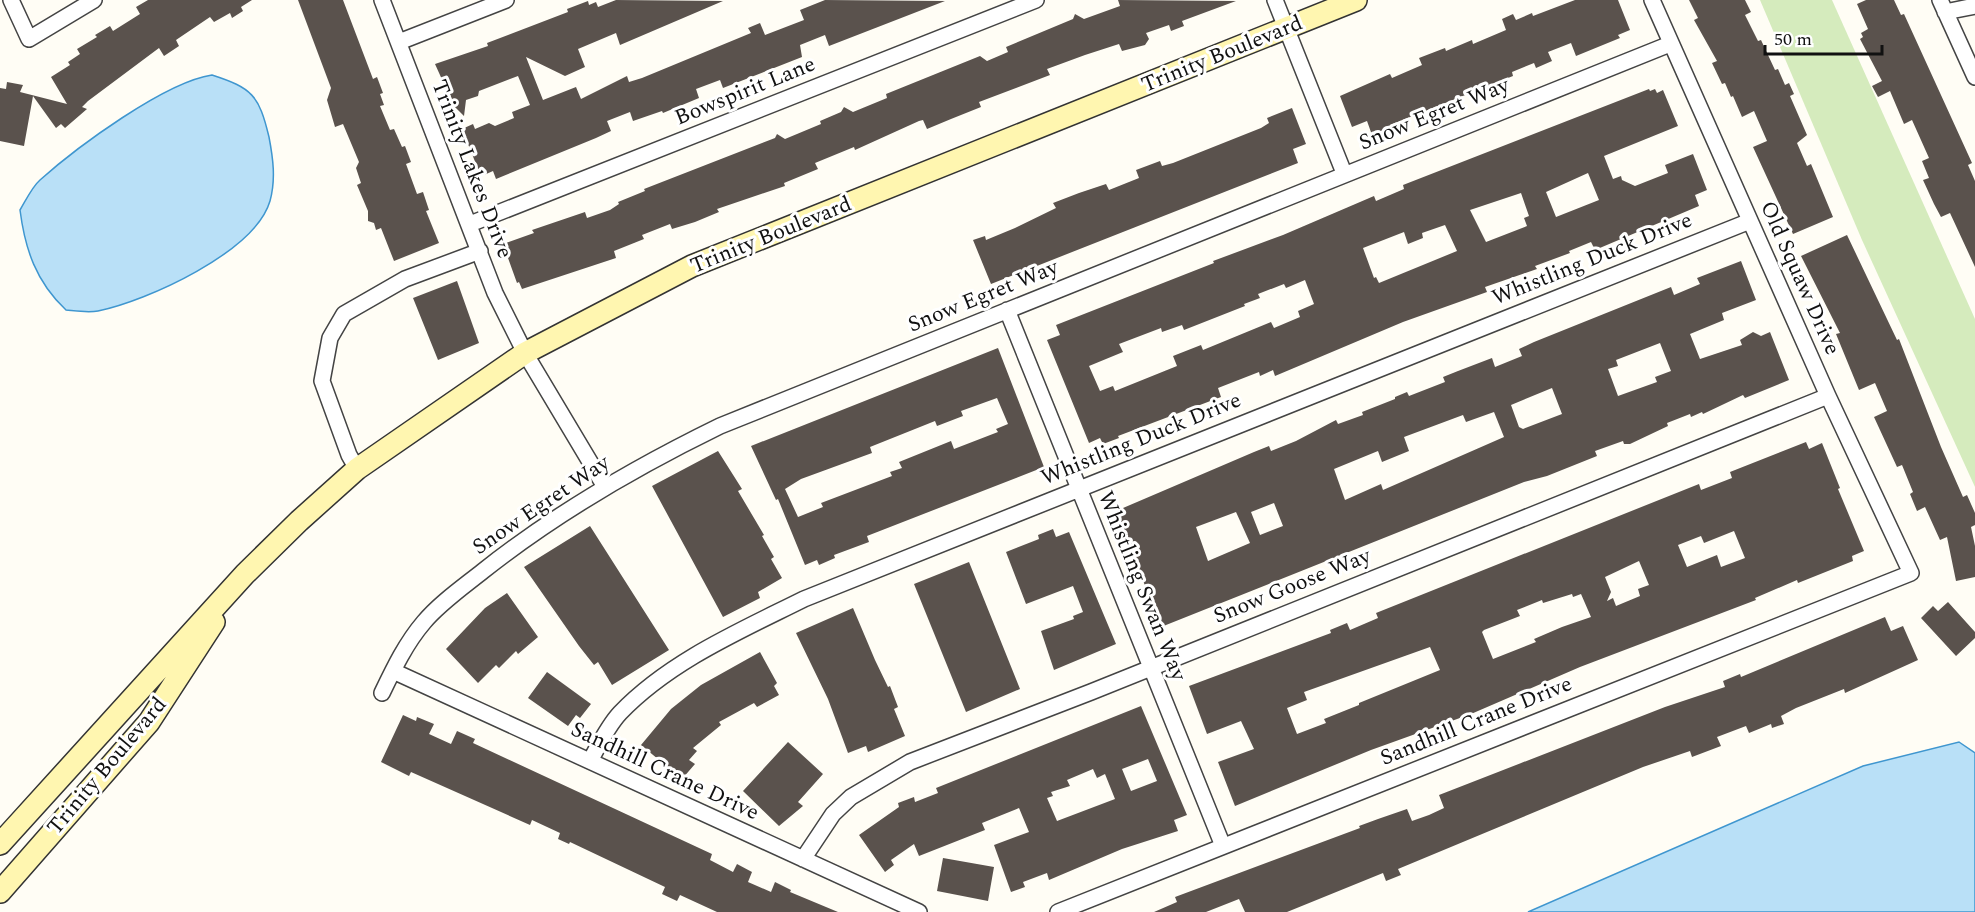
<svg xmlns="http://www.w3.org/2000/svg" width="1975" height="912" font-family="Spectral,serif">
  <rect width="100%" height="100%" fill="#fffdf5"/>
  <path fill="#d5ebbd" d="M1760,0H1832L1975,319V487L1862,240Z"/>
  <path fill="#b9e0f7" stroke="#3f96cf" stroke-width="1.5" d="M212,75C252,88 259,95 269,137C273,158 276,179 270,201C255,252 147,301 98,311C88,313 76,311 66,310C36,282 25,249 20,210C26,200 32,187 40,180C77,147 165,82 212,75Z
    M1959,742L1975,753V912H1528L1863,766Z"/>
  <path fill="#5a524d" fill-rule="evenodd" d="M148,0H252L241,7L243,11L232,18L230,13L214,22L210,17L176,40L179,46L164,56L159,48L88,101L82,107L87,109L65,128L61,124L56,128L33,96L24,146L0,141V88L6,89L7,82L23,85L20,92L67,104L51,77L70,65L68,62L80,54L77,49L97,37L95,35L110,26L113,31L140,14L136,7Z
    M298,0H343L373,79L377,77L383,93L380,94L384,105L380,106L390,130L394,129L402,147L405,146L411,162L406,164L417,194L423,192L429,210L426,211L439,243L394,261L381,228L376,230L374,223L368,221V211L357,185L361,183L356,168L359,162L343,124L335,127L327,100L331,88Z
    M616,0L723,1L620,45L616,33L578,49L585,67L565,76L526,57L543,100L576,87L581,99L627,76L629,82L642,78L751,33L748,28L760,23L765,35L804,20L800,10L825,0L945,1L829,46L825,35L800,45L802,57L723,88L720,80L696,89L699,98L663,113L662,111L633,121L630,112L607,121L611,131L596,138L496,179L493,171L484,175L481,168L478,169L462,129L473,124L475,129L489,123L495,126L514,118L512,112L530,105L518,76L479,91L478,96L466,100L464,116L454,106L435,64L488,46L487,43L568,12L567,9L588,1L589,5L596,2L598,7Z
    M1118,0L1236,1L1182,21L1184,26L1171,31L1169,25L1146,33L1149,39L1145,45L1122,51L1119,44L1085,55L1047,69L1050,75L979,102L981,107L951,119L927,129L923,120L919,121L855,150L854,147L815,163L818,169L784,183L785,186L717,209L719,212L695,222L672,229L670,224L642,235L644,239L614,251L616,258L522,289L519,282L517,283L503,244L534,233L532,230L585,212L587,218L610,210L619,204L618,202L645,191L644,189L775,138L777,134L785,139L821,124L820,121L841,112L844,107L853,112L887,98L886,94L980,56L987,61L1008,52L1006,47L1073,19L1075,14L1084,19L1120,6Z
    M1575,0H1618L1630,30L1618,35L1620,38L1576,56L1571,43L1548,52L1552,61L1536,68L1534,63L1512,72L1513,76L1390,125L1391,127L1372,135L1367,121L1352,127L1340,96L1390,74L1392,78L1422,65L1419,58L1445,48L1446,51L1472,40L1473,44L1506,30L1502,19L1513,14L1516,20L1532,13L1533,16Z
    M1689,0H1745L1751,12L1745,15L1758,41L1761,40L1775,70L1778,69L1785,85L1789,83L1794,94L1790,96L1807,135L1797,143L1807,166L1811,164L1833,217L1793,234L1753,147L1767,141L1754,111L1742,117L1733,96L1731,97L1725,83L1722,84L1712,63L1717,61L1694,20L1698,18Z
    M1866,0H1894L1901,15L1904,14L1972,163L1968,165L1975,181V267L1950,213L1941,217L1934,204L1923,180L1929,178L1922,161L1929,158L1912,120L1904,124L1890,91L1878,97L1872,86L1882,81L1860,39L1863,37L1861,33L1868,29L1857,4Z
    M1649,89L1650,91L1655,89L1657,93L1663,90L1678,126L1604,156L1613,179L1621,176L1622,180L1635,186L1668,173L1665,165L1693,154L1707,190L1695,195L1699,206L1595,250L1591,242L1569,251L1570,253L1535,266L1537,269L1485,287L1487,292L1403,322L1275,376L1273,370L1260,376L1259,372L1218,388L1221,397L1118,436L1119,438L1103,444L1100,438L1089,443L1047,340L1060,335L1056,325L1214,263L1213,261L1283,235L1374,196L1376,201L1404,189L1403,185ZM1588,173L1599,200L1556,217L1546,192ZM1521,193L1529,216L1524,218L1527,226L1486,242L1470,210ZM1445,225L1457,251L1379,283L1376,277L1374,278L1363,248L1404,232L1408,244L1423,238L1422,233ZM1305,280L1314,304L1298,311L1300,317L1274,328L1271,322L1203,350L1201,345L1173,356L1177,366L1115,391L1113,386L1100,391L1089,366L1123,352L1119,344L1161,328L1162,332L1182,325L1184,330L1245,306L1244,304L1260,298L1258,294L1284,284L1286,288Z
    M1292,108L1306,144L1293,149L1298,163L991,284L973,240L985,236L986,240L1015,228L1056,208L1053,203L1079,193L1106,184L1109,190L1139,178L1136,170L1160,161L1162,166L1173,163L1261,128L1269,123L1267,118Z
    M1847,235L1897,340L1899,339L1941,447L1963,497L1967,495L1975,513V525L1971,527L1975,546V577L1956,581L1947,537L1940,540L1925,507L1917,511L1910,494L1913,492L1902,465L1897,467L1874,417L1887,411L1875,383L1859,390L1836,334L1840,333L1801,256Z
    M1741,261L1756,300L1722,313L1724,320L1690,334L1700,359L1742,345L1740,340L1753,332L1761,336L1770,332L1789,380L1745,398L1743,395L1703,414L1702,412L1691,417L1690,414L1667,423L1668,426L1630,444H1624L1623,441L1595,451L1597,456L1547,476L1524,482L1161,627L1116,511L1254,452L1269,446L1271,451L1296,441L1336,420L1338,424L1363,415L1362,412L1395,399V397L1407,392L1409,396L1445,382L1443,377L1458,371L1492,358L1495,367L1522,356L1519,349L1534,342L1671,287L1674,295L1700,284L1697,278ZM1660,343L1671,371L1655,377L1657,382L1618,396L1608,369L1618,366L1616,360ZM1552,388L1562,414L1523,429L1519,427L1511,405ZM1494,412L1504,437L1383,490L1381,484L1345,500L1334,469L1378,451L1382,462L1409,451L1404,437L1463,415L1466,422ZM1274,503L1283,526L1260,535L1251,512ZM1236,512L1250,543L1208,561L1196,527Z
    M457,281L479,343L438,360L413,298Z
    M998,348L1044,467L867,536L869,542L834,555L835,558L819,565L817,560L805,565L778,499L776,500L751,446ZM997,398L1008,424L996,429L998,432L954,449L951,441L899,462L902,468L890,472L892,476L821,503L823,507L798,517L785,489L801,479L872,453L870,447L935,421L937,426L963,416L961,411Z
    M1806,442L1809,449L1822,443L1840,488L1838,489L1864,551L1852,556L1853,561L1798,583L1797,580L1755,598L1756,600L1580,667L1471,714L1371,750L1235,806L1218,762L1254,749L1241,721L1207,734L1189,686L1331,633L1330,630L1347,623L1350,630L1378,618L1376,613L1699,484L1701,490L1732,478L1730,472ZM1734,531L1745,558L1721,567L1717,555L1687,567L1678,545L1701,536L1704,543ZM1639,561L1649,585L1638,589L1640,596L1616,606L1613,598L1607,601L1611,592L1605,577ZM1572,594L1573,597L1581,594L1591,617L1562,627L1534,639L1536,642L1493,659L1482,632L1484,630L1520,616L1517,610L1542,600L1543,603ZM1430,647L1440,670L1359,703V705L1324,719L1326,723L1297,734L1287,708L1307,700L1304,692Z
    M718,451L742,489L738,491L764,535L762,536L774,557L771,559L782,578L758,592L760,598L723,617L652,486Z
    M590,526L669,650L612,685L598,662L594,665L579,646L524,567Z
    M1053,529L1056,537L1069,532L1116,644L1054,670L1041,631L1074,619L1073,616L1083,612L1073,586L1026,604L1006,552L1039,539L1038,535Z
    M969,562L1020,689L966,712L914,584Z
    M507,593L538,637L518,654L516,651L499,668L496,665L478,683L446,649L485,608Z
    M1948,602L1975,632V638L1956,656L1921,618L1933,606L1938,611Z
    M853,608L875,660L888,687L890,686L898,707L894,709L905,736L868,752L866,746L848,753L828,699L796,633Z
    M1885,617L1891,631L1903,626L1918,660L1845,693L1844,689L1796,708L1781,716L1784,724L1772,728L1771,724L1749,733L1746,726L1717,737L1721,746L1692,757L1690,751L1643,767L1398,869L1401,875L1386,881L1383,873L1287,912H1245L1239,899L1206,912H1154L1177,902L1175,897L1360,828L1359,826L1378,819L1407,809L1412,821L1429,815L1444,808L1439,795L1665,707L1725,687L1723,681L1740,674L1741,677Z
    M760,652L777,683L774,686L779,695L757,707L754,703L719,722L721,725L693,748L697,751L689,760L695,764L682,779L641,745L671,709L701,685Z
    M547,672L591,704L580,718L576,715L568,726L528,698Z
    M1141,706L1187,815L1174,820L1178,831L1122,849L1049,880L1047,873L1023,882L1025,887L1011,892L994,845L1029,832L1019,808L982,823L985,830L919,856L914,844L891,860L894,865L885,872L859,835L899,807L898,803L914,797L915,802L938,793L936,788ZM1148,759L1157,781L1131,791L1122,769ZM1093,769L1097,778L1105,774L1115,799L1057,821L1047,798L1053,796L1051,792L1070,786L1067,780Z
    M403,715L416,721L417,717L434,724L429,734L451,744L457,731L475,739L473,743L712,854L710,860L733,872L737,864L752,872L748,882L771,892L775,882L791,890L790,892L838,912H717L680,895L677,901L662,894L665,887L570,842L569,844L558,839L560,833L532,820L530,825L411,772L409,776L381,762Z
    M788,742L823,774L798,802L803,806L779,826L743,791Z
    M943,858L994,867L988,901L937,891Z"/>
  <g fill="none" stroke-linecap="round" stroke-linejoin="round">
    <g stroke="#444" stroke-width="18">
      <path id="minor" d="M11,0L29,39L94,0
        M382,0L495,293L525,353L605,487
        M1275,0L1344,173
        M1940,0L1975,77
        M1945,12L1975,6
        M399,42L506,0
        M470,224L1036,0
        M1007,310L1223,846
        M357,469L349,455L322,381L330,338L344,314L405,279L480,251
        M393,671L919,912
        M382,693C394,668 406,643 424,622C440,603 463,587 483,571C556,513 636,467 720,426L1670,44
        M590,761C599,745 607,727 620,713C670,661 740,631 804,599L1750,221
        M803,859L833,814L851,797L910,762L1091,692L1828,396
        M1058,912L1911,573L1828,396L1652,0"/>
    </g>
    <g stroke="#333" stroke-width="24">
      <path id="secondary" d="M0,844L245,574L299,521L357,469L525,353L692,266L1356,0
        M0,892L149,722L214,622"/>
    </g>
    <use href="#minor" stroke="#fff" stroke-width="15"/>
    <use href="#secondary" stroke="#fff6b0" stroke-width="21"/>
  </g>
  <g text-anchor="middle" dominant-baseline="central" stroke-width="6" stroke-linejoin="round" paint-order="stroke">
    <g font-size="22" fill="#111" stroke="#fff">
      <text transform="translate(1222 54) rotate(-22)">Trinity Boulevard</text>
      <text transform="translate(745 91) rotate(-22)">Bowspirit Lane</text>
      <text transform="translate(1434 114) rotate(-22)">Snow Egret Way</text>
      <text transform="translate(472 169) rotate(69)">Trinity Lakes Drive</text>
      <text transform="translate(771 235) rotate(-22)">Trinity Boulevard</text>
      <text transform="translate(1592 259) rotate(-22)">Whistling Duck Drive</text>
      <text transform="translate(1800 278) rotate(66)">Old Squaw Drive</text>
      <text transform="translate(983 296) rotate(-22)">Snow Egret Way</text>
      <text transform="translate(1141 439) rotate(-22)">Whistling Duck Drive</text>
      <text transform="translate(541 505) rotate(-34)">Snow Egret Way</text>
      <text transform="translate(1142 586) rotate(68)">Whistling Swan Way</text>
      <text transform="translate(1292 586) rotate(-22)">Snow Goose Way</text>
      <text transform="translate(1476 721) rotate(-22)">Sandhill Crane Drive</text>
      <text transform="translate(107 766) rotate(-50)">Trinity Boulevard</text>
      <text transform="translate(665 771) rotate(25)">Sandhill Crane Drive</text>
    </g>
  </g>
  <path d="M1765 45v9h117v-9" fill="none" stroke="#111111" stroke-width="3"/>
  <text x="1774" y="45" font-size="18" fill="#111111" stroke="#ffffff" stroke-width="4.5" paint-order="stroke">50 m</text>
</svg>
